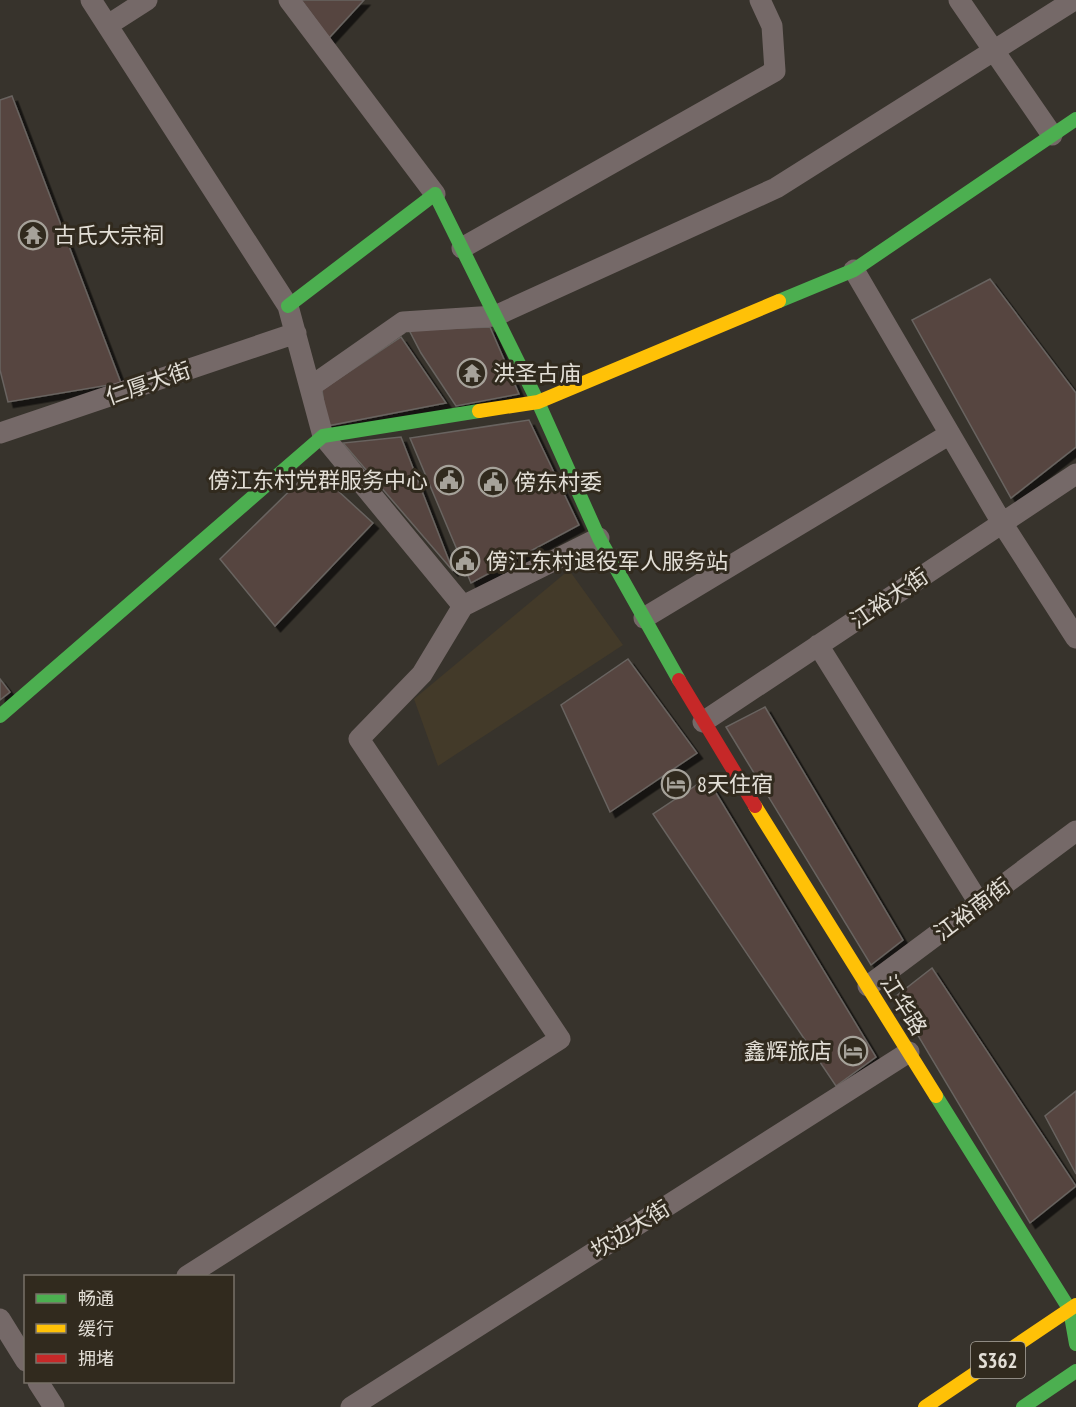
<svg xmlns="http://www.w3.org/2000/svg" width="1076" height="1407" font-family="'PT Sans Narrow','Noto Sans SC',sans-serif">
  <defs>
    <filter id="shadow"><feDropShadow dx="5.5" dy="5.5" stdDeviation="0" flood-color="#0009"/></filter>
  </defs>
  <rect width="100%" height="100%" fill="#37332c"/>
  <path fill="#433a29" d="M569,570L623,645L438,766L414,699Z"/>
  <path fill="#564540" stroke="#696460" stroke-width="1.5" filter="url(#shadow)" d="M301,0H364L329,38Z
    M12,96L121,383L8,402L0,370V100Z
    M990,279L1076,393V447L1011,498L912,320Z
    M490,327L519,394L456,406L421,353L409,330Z
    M401,337L446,403L327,426L322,390Z
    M529,420L579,525L471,583L410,438Z
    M401,437L453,571L343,443Z
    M313,468L373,523L275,626L220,559Z
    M628,659L697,753L610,812L561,705Z
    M0,679L10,692L0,700Z
    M765,707L903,940L871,965L726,727Z
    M707,778L876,1057L836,1086L653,814Z
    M932,968L1076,1186L1030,1223L895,997Z
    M1076,1091V1174L1045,1116Z"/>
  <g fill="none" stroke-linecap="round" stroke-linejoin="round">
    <path stroke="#756968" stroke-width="21" d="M91,0L288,306L323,436L463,606
      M289,0L435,194
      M959,0L1052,135
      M108,25L147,0
      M462,248L775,71L772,26L760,0
      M854,270L1002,523L1076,638
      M310,387L403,322L495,316L776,188L1074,0
      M0,433L296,333
      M644,618L950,434
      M818,645L979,903
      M703,722L1076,474
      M868,986L1076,831
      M187,1276L560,1039L359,739L422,674L463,606L599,538
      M0,1319L26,1361
      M38,1382L54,1407
      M351,1407L909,1052"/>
    <path stroke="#4caf50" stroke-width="14" d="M779,301L854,270L1076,119
      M288,306L435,194L538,402L599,538L679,680
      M0,716L323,436L479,411
      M936,1096L1070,1310L1076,1344
      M1023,1407L1076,1371"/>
    <path stroke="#ffc107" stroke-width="14" d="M479,411L538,402L779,301
      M755,806L936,1096
      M925,1407L1076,1305"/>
    <path stroke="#c62828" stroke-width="14" d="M679,680L755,806"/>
  </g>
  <defs>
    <g id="temple-ring" transform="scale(1.5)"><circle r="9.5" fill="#312a1e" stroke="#a6a29a" stroke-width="1.5"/><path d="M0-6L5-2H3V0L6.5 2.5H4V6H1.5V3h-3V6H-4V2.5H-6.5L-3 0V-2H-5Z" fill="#a6a29a"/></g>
    <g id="civic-ring" transform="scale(1.5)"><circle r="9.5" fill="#312a1e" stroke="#a6a29a" stroke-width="1.5"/><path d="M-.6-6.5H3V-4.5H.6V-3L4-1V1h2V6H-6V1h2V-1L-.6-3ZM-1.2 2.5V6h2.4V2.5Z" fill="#a6a29a"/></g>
    <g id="hotel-ring" transform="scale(1.5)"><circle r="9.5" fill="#312a1e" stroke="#a6a29a" stroke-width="1.5"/><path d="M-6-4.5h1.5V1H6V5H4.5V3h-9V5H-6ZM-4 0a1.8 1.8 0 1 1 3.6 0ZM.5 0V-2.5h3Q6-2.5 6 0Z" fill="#a6a29a"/></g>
  </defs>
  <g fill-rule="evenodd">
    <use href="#temple-ring" x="33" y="235"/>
    <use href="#temple-ring" x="472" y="373"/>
    <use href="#civic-ring" x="449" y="480"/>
    <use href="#civic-ring" x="493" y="482"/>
    <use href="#civic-ring" x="465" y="561"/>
    <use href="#hotel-ring" x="676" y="784"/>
    <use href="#hotel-ring" x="853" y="1051"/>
  </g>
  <g text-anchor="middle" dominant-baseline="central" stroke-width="6" stroke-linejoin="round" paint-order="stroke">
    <rect fill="#312a1e" stroke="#ada89f" stroke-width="1.5" x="971" y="1342" width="54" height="36" rx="4.5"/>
    <g font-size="21" font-weight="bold" fill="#e2ded6">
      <text x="998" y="1360">S362</text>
    </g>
    <g font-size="22" fill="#e2ded6" stroke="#312a1e" text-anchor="start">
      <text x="54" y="235">古氏大宗祠</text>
      <text x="493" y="373">洪圣古庙</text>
      <text x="428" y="480" text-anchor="end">傍江东村党群服务中心</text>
      <text x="514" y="482">傍东村委</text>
      <text x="486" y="561">傍江东村退役军人服务站</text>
      <text x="697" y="784">8天住宿</text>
      <text x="832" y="1051" text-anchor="end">鑫辉旅店</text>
    </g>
    <g font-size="22" fill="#e2ded6" stroke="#312a1e">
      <text transform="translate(148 383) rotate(-19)">仁厚大街</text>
      <text transform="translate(889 598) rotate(-34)">江裕大街</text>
      <text transform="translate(972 909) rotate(-37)">江裕南街</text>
      <text transform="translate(904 1005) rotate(58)">江华路</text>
      <text transform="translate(630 1229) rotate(-32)">坎边大街</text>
    </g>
  </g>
  <rect x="24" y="1275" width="210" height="108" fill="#312a1e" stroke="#787268" stroke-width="1.5"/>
  <rect x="36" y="1294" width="30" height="9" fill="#4caf50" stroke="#787268" stroke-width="1.5"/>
  <text x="78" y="1305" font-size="18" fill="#e2ded6">畅通</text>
  <rect x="36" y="1324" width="30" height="9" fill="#ffc107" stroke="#787268" stroke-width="1.5"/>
  <text x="78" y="1335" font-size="18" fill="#e2ded6">缓行</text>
  <rect x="36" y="1354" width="30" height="9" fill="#c62828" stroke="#787268" stroke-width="1.5"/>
  <text x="78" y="1365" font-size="18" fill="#e2ded6">拥堵</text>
</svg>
